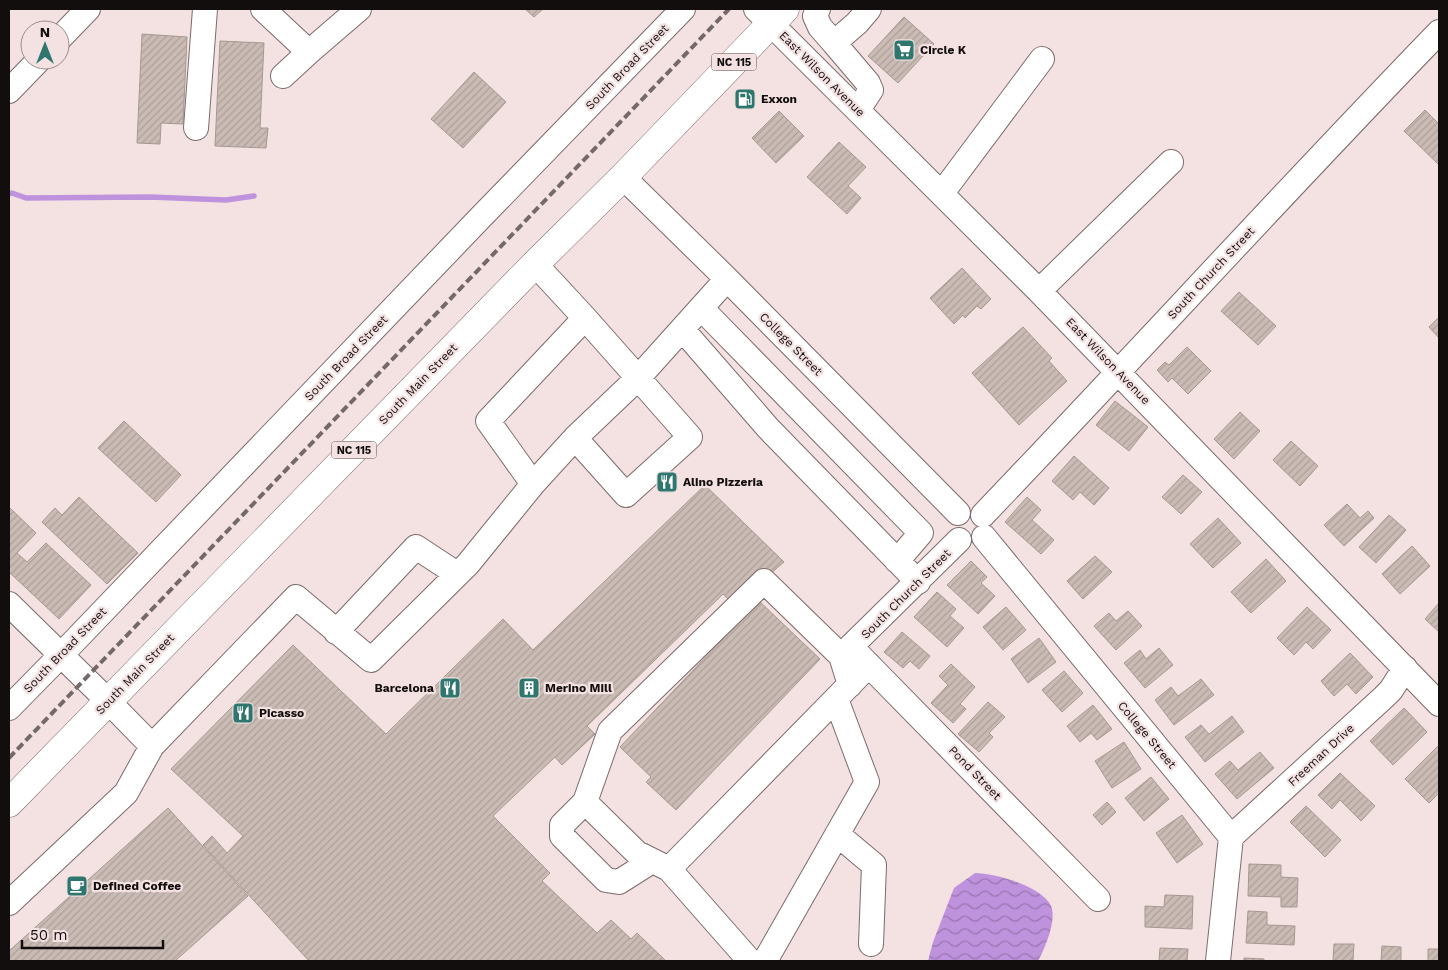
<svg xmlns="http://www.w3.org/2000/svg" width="1448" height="970" font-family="'Work Sans',sans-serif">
  <defs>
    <pattern id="water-waves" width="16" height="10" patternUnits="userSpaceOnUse" patternTransform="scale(1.25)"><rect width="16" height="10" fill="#be92dc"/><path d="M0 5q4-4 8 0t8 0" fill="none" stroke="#9976b1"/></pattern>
    <pattern id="building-hatch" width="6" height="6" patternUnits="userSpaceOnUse" patternTransform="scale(1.25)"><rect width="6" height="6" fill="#cabcb4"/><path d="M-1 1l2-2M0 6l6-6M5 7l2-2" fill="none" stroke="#ada09a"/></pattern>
  </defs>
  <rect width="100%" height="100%" fill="#f4e2e2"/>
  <path fill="url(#water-waves)" d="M975,873C994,873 1042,886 1051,906C1057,920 1045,948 1038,961H928L933,942L954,888Z"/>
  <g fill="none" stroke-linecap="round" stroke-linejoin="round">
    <path stroke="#be92dc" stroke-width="5.5" d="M9,194L12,193L26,198L150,197L226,200L254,196"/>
  </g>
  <path fill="url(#building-hatch)" stroke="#a59890" d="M525,9H543L534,17Z
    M904,17L934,44L898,83L868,56Z
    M142,34L187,37L183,124L161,123L160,144L137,143Z
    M220,41L264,43L260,128H268L266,148L215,146Z
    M474,72L506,102L463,148L431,119Z
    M1425,110L1439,124V165L1404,131Z
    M779,111L804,136L776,163L752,138Z
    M839,142L866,167L848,186L861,198L847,214L807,177Z
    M962,268L991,299L981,309L977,306L965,318L963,315L954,324L930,298Z
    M1239,292L1276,326L1258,345L1221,311Z
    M1439,317V338L1429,327Z
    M1023,327L1052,358L1049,361L1067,381L1019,425L972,373Z
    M1187,347L1211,371L1188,394L1172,378L1168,382L1157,370L1165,362L1169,365Z
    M1115,401L1148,427L1129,451L1096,425Z
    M1240,412L1260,431L1234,459L1214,439Z
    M124,421L181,475L156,502L98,448Z
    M1291,441L1318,466L1300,486L1273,460Z
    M1074,456L1109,488L1094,505L1080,492L1073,500L1052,481Z
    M1183,475L1202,492L1181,514L1162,497Z
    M705,485L784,562L734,605L723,594L587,726L595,734L562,765L555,757L493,816L550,873L542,881L597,933L611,920L631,939L637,933L666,961H309L203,845L212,836L227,853L243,836L171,769L293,645L386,734L503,619L533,650Z
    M79,497L138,553L107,584L42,522L55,508L62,515Z
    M1027,497L1041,510L1032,520L1054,540L1041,554L1005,522Z
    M1347,504L1360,518L1368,511L1374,518L1344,546L1324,525Z
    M9,507L36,533L17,553L27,562L46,543L91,585L59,619L9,572Z
    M1389,515L1406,530L1376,563L1359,547Z
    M1218,518L1241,543L1213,568L1190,544Z
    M1412,546L1430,566L1400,594L1382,574Z
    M1095,556L1112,572L1083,599L1067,581Z
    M1266,559L1286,581L1251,613L1231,592Z
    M971,561L987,577L981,583L995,596L978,614L947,585Z
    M937,592L956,609L950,616L964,628L947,647L914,617Z
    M759,601L820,659L676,810L646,782L651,777L620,747Z
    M1439,603V632L1425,619Z
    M1006,607L1026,630L1003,650L983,627Z
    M1307,607L1331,630L1313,649L1306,642L1294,655L1277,638Z
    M1128,611L1142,626L1116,650L1094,626L1109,613L1116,621Z
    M902,632L930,656L919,669L910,661L903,668L884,652Z
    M1039,638L1056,662L1028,683L1011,659Z
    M1159,648L1173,665L1145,688L1124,663L1140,650L1146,659Z
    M1350,653L1373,677L1356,694L1347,684L1334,696L1321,681Z
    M951,664L975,687L960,704L966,709L953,723L931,703L948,685L939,676Z
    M1064,671L1083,693L1062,712L1042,690Z
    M1201,679L1214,695L1174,725L1155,700L1171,687L1178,696Z
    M988,702L1005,717L989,733L993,737L979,752L958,734Z
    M1093,705L1112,729L1097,740L1091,733L1080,742L1067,726Z
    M1404,708L1427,732L1393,765L1370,741Z
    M1232,716L1244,732L1205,762L1185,737L1201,725L1209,734Z
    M1124,742L1141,769L1112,788L1095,761Z
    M1439,745V793L1429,803L1405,779Z
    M1260,752L1274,768L1237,799L1215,774L1230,761L1238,770Z
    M1340,773L1375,806L1361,821L1340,800L1332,809L1318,795Z
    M1151,777L1169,799L1144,821L1125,798Z
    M1107,802L1116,812L1102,825L1093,815Z
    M1306,806L1341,840L1325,857L1290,822Z
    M168,808L248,896L175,961H9V951Z
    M1182,815L1203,844L1177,863L1156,833Z
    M1249,864L1281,865V877L1298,878L1297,907H1281V897L1248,896Z
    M1165,895L1193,896L1192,929L1145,927V906L1164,907Z
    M1248,911L1267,912V925L1295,926L1294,945L1246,943Z
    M1334,944H1354L1353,961H1333Z
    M1382,946L1401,947V961H1381Z
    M1160,948L1188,949L1187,961H1145H1159Z
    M1428,949H1439V961H1428Z
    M1244,958L1264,959V961H1244Z"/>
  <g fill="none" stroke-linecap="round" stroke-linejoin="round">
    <g stroke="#7b6b6b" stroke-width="26">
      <path id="minor" d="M263,9L309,52L359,9
        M756,9L1039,291L1439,704
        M818,9L815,16L820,27L834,43
        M60,38L88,9
        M283,76L309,52
        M9,91L39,60
        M858,110L871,90L868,83L834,43L857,23L869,9
        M196,128L205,9
        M623,177L727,279L958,513
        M942,193L1042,59
        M1039,291L1171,162
        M701,308L921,533L897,561
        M585,318L638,378L727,279
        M682,329L768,428L918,582
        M533,484L575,438L638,378L690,437L626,495L575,438
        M983,515C1136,355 1285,191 1439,32
        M984,537L1231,837L1218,961
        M9,604L108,701L152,746
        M336,632L416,547L457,574
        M858,654L1098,899
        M841,656L959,540
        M9,708L61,655L480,218L683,9
        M585,802L562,825V836L606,880L619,882L652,861
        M837,834L874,865L871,944
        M1231,837L1384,697L1391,690L1405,668
        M669,869L637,853L585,802L610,731L764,581L841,656L850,685
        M9,903L126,793L152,746L296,597L371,660L468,564L533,484L488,421L585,318L535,264
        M750,961L669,869L869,665
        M765,961L867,782L836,699"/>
    </g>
    <g stroke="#7b6b6b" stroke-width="29">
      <path id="major" d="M9,803L535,264L623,177L785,9"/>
    </g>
    <use href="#minor" stroke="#fff" stroke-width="24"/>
    <use href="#major" stroke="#fff" stroke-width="28"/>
    <path stroke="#746969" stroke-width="4" stroke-dasharray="8 4" stroke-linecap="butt" d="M9,758L729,9"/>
  </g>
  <defs>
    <g id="supermarket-square" transform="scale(1.125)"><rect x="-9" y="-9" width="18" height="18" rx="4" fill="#2f776e" stroke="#f4e2e2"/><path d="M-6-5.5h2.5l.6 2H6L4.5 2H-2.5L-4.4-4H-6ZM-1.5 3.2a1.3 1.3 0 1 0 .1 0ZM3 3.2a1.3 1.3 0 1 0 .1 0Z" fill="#fff"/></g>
    <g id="fuel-square" transform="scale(1.125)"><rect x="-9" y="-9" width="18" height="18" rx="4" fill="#2f776e" stroke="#f4e2e2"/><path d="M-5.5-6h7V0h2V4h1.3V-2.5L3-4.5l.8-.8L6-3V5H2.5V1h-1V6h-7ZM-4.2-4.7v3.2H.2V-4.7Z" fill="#fff"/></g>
    <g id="restaurant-square" transform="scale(1.125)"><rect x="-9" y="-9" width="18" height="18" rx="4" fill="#2f776e" stroke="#f4e2e2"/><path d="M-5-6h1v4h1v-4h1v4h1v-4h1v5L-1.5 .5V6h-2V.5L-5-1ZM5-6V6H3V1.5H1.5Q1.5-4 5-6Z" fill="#fff"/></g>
    <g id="building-square" transform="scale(1.125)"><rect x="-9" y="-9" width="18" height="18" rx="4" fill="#2f776e" stroke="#f4e2e2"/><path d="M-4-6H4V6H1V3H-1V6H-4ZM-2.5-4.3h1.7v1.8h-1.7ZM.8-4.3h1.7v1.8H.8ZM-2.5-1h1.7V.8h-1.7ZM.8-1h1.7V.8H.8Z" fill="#fff"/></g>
    <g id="cafe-square" transform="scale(1.125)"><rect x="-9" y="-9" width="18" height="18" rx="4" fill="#2f776e" stroke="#f4e2e2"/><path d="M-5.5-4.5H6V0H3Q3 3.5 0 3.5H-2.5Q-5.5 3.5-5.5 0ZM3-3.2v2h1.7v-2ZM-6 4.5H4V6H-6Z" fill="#fff"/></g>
  </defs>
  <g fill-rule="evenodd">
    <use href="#supermarket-square" x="904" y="50"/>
    <use href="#fuel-square" x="745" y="99"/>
    <use href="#restaurant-square" x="667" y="482"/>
    <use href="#restaurant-square" x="450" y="688"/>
    <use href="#building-square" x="529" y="688"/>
    <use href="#restaurant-square" x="243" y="713"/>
    <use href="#cafe-square" x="77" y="886"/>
  </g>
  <g text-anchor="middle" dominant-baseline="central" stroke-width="4.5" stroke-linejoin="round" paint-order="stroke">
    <g fill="#f4e2e2" stroke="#564e4e" stroke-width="1">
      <rect x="711.5" y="53.5" width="45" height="17" rx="4"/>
      <rect x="331.5" y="441.5" width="45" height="17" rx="4"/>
    </g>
    <g font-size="11" font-weight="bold" fill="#130e0e">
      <text x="734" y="62">NC 115</text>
      <text x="354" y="450">NC 115</text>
    </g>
    <g font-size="12" font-weight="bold" fill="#130e0e" stroke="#f4e2e2" text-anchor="start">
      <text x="920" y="50">Circle K</text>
      <text x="761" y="99">Exxon</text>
      <text x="683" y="482">Alino Pizzeria</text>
      <text x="434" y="688" text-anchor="end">Barcelona</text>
      <text x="545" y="688">Merino Mill</text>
      <text x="259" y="713">Picasso</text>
      <text x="93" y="886">Defined Coffee</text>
    </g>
    <g font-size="12" fill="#130e0e" stroke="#f4e2e2">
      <text transform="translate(627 67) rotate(-46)">South Broad Street</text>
      <text transform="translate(822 74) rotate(45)">East Wilson Avenue</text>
      <text transform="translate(1211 273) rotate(-47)">South Church Street</text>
      <text transform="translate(791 344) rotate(45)">College Street</text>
      <text transform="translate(346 358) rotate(-46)">South Broad Street</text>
      <text transform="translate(1108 361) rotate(46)">East Wilson Avenue</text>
      <text transform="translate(418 384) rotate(-46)">South Main Street</text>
      <text transform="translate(906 594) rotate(-45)">South Church Street</text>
      <text transform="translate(65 650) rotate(-46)">South Broad Street</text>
      <text transform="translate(135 674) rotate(-46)">South Main Street</text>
      <text transform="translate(1147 735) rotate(50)">College Street</text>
      <text transform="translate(1321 755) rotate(-43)">Freeman Drive</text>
      <text transform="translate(975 773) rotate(46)">Pond Street</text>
    </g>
  </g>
  <rect width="1448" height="970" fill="none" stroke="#130e0e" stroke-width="20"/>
  <g transform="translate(45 45)"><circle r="24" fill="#f4e2e2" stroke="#9a8d8d"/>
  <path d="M0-4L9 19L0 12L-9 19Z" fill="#2f776e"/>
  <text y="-8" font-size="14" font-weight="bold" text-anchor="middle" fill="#130e0e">N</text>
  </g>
  <path d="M22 940v8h141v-8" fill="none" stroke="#130e0e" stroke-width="2.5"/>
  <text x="30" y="940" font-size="15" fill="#130e0e" stroke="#f4e2e2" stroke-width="4" paint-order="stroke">50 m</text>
</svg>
